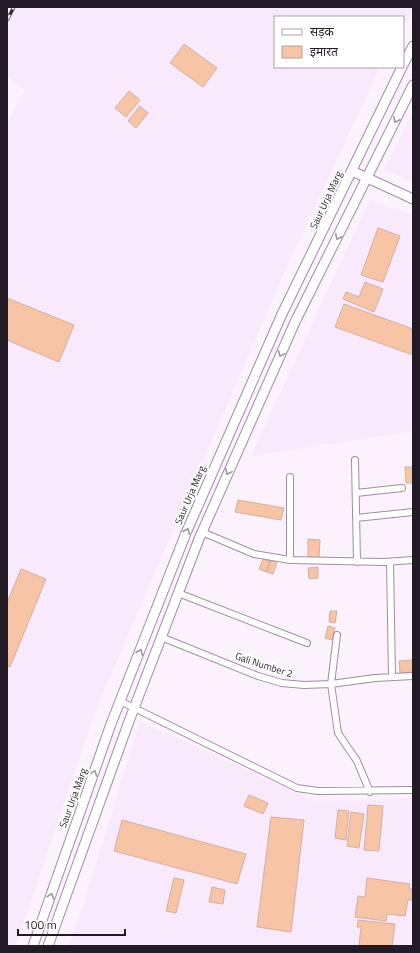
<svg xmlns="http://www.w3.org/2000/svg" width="420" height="953" font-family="'Titillium Web','Noto Sans Devanagari',sans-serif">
  <rect width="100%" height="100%" fill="#fcf2fe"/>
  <path fill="#f9e9fd" d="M7,7H413V11L403,27V17H275V67H380L283,275L95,712L16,946H7V123L25,90L7,77Z
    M413,113V182L384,170Z
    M370,199L413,216V431L251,456Z
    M140,721L316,802L413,798V946H68L83,906Z"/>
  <path fill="#f7c4a5" stroke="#d1b19f" d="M184,44L217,68L203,87L170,63Z
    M129,91L140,100L126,117L115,108Z
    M140,106L148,113L136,128L128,121Z
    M378,228L400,236L383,282L361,275Z
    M365,282L383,289L374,312L343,299L346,292L359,297Z
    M7,298L74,325L59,362L7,340Z
    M344,304L413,329V355L335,327Z
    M405,467H413V483H406Z
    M238,500L284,508L281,520L235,512Z
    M308,539L320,540L319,559L308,558Z
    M263,559L270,561L266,572L259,569Z
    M271,560L277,563L273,574L267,572Z
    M318,567V578L309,579L308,568Z
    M21,569L46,579L10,667L7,666V603Z
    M330,611H337L335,623L329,622Z
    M328,626L335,628L332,640L325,638Z
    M412,660L413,672L400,673L399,661Z
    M249,795L268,803L263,814L244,806Z
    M368,805L383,806L379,851L364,850Z
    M338,810L349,811L346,840L335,838Z
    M351,812L364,814L359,848L347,846Z
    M271,817L304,820L291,932L257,927Z
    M122,820L246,854L237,884L114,851Z
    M174,878L184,880L176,913L166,911Z
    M367,878L410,884L409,889H413V900H408L405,916L387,914L386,921L355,917L358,896L365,897Z
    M212,887L225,890L223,904L209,902Z
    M358,920L395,924L392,946H359L361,927H357Z"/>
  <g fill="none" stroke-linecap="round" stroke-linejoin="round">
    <g stroke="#a08ba5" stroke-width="8">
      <path id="street" d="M355,460L357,562
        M290,477V560
        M356,493L402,488
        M356,518L413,512
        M202,532L254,554L290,560L384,562L413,560
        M390,562L392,677
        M178,593L307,643
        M337,635L331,684L338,733L357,761L370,792
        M161,637L258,676L282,683L304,685L331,684L375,678L413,676
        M120,701L297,788L318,791L413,790"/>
    </g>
    <g stroke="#a08ba5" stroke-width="11">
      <path id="secondary" d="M403,65L413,46
        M352,171L413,199
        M33,946L111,724L186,533L282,314L402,67
        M48,946L128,724L199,539L295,322L413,85"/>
    </g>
    <use href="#street" stroke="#fff" stroke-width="6"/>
    <use href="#secondary" stroke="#fff" stroke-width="9"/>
    <g stroke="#39313b" stroke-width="3.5">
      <path id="rail" d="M7,20L14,7"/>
    </g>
    <use href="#rail" stroke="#fff" stroke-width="2" stroke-dasharray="6" stroke-linecap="butt"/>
  </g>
  <defs><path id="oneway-chevron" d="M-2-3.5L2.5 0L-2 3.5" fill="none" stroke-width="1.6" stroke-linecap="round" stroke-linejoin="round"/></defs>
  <g stroke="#9c989c">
    <use href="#oneway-chevron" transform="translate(396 120) rotate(116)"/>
    <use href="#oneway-chevron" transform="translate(338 237) rotate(116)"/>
    <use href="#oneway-chevron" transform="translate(281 354) rotate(114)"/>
    <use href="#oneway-chevron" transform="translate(228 472) rotate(114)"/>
    <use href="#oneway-chevron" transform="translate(187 531) rotate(-67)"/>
    <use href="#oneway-chevron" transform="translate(140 652) rotate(-68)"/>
    <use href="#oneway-chevron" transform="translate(94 773) rotate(-70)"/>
    <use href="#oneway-chevron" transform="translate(51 896) rotate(-71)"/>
  </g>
  <g text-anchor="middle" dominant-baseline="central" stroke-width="4" stroke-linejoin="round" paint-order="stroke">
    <g font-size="10" fill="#221a24" stroke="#fff">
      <text transform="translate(326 200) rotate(-65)">Saur Urja Marg</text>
      <text transform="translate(190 495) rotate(-67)">Saur Urja Marg</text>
      <text transform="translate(264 665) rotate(18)">Gali Number 2</text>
      <text transform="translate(73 798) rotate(-70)">Saur Urja Marg</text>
    </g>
  </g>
  <rect width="420" height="953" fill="none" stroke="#221a24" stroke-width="16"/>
  <rect x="274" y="16" width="130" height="52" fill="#ffffff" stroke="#a7a3a7"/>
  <rect x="282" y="29" width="20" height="6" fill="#ffffff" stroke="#a7a3a7"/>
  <text x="310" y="36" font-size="12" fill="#221a24">सड़क</text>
  <rect x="282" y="46" width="20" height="12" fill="#f7c4a5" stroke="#a7a3a7"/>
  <text x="310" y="56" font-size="12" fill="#221a24">इमारत</text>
  <path d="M18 929v6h107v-6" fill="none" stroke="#221a24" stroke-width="2"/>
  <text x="24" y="929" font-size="12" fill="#221a24" stroke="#ffffff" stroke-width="3" paint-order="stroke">100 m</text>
</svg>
